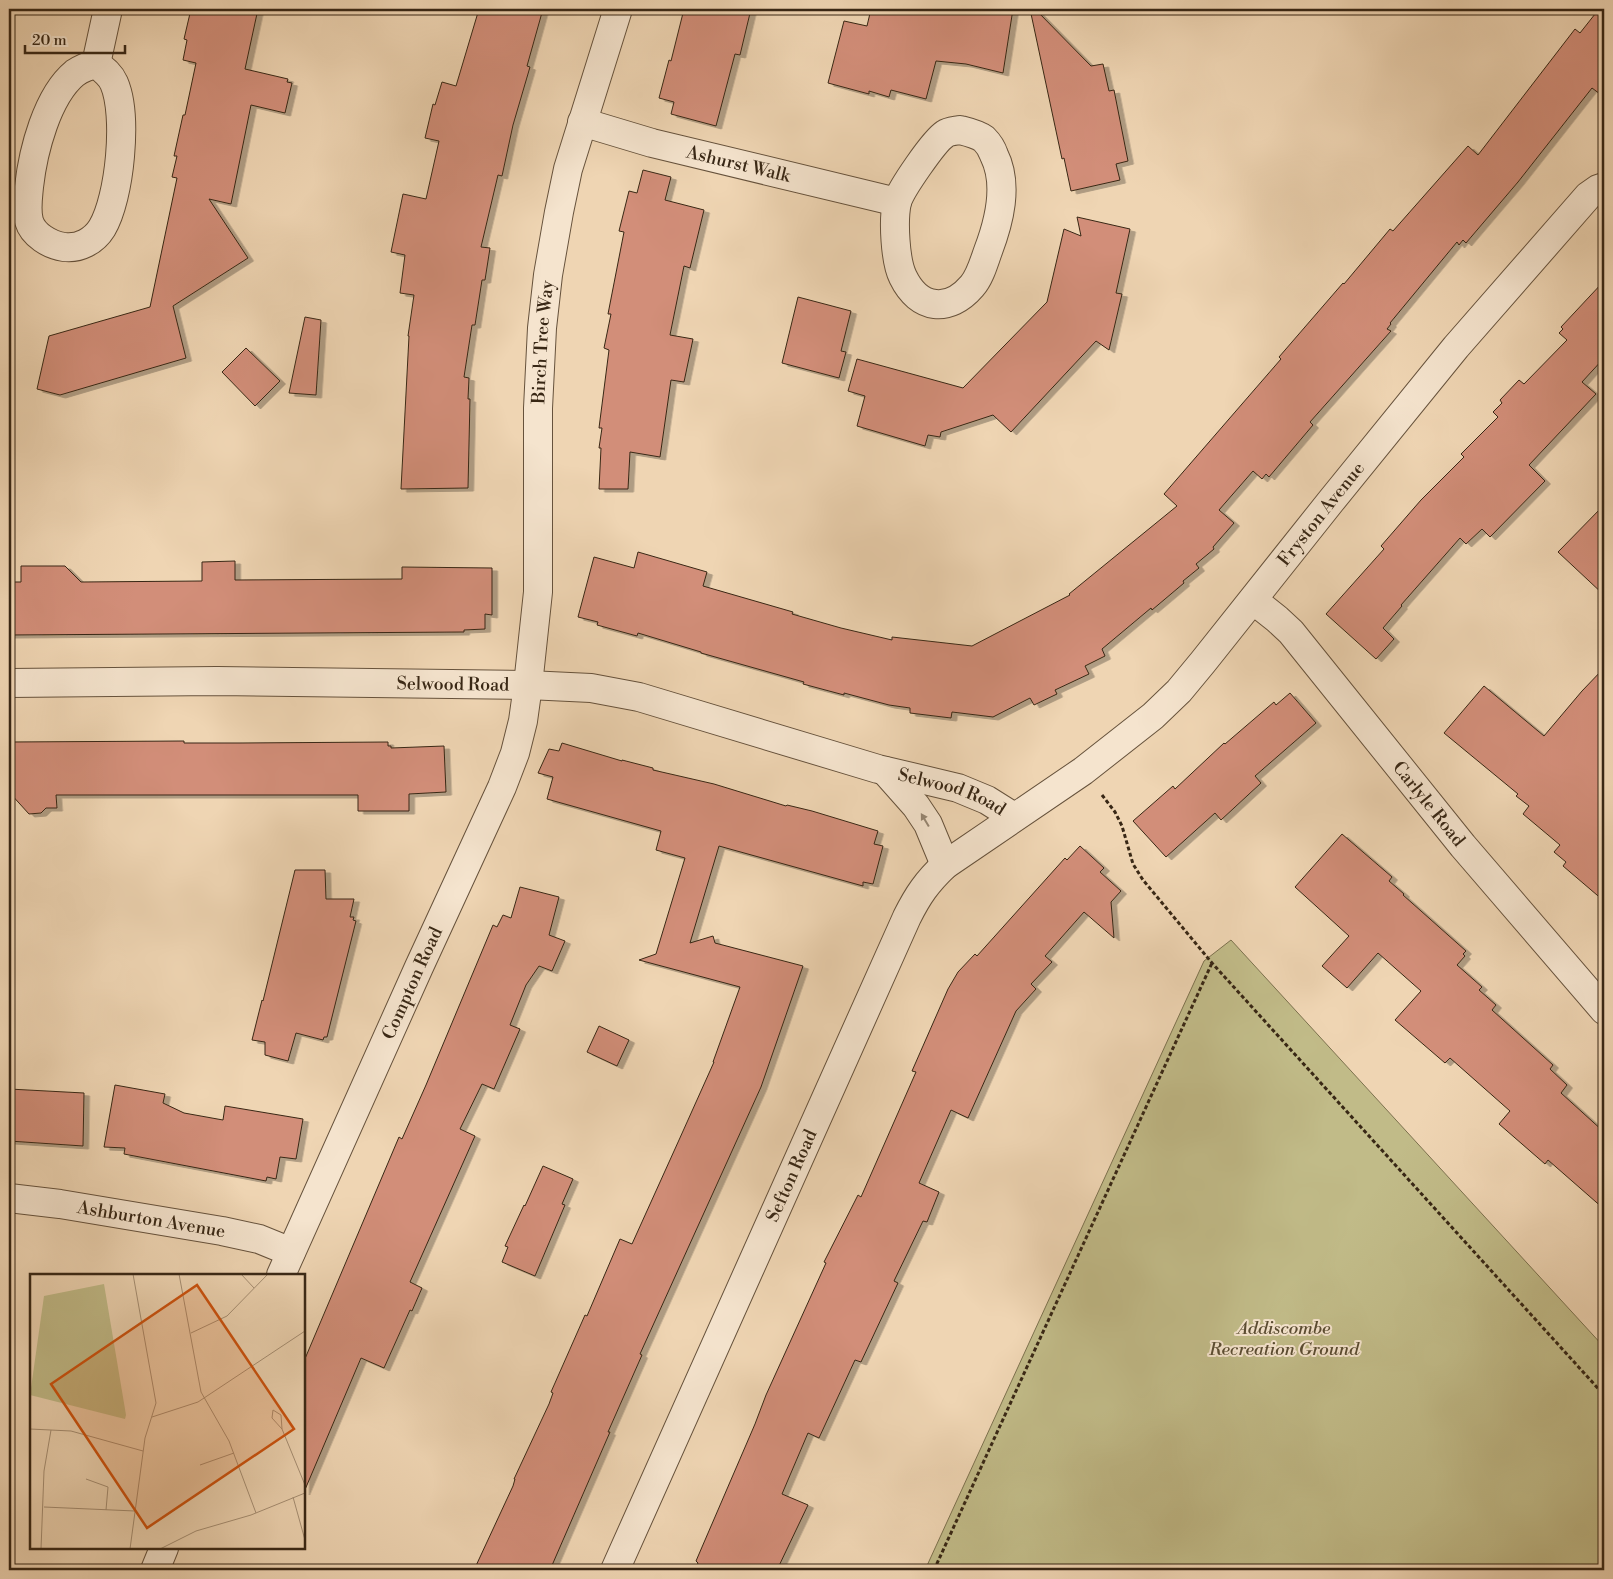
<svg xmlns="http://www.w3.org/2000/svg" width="1613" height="1579" font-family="'Libre Bodoni',serif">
  <defs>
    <filter id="shadow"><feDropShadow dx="5.5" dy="3" stdDeviation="0" flood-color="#0004"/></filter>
  </defs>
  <rect width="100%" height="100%" fill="#efd5b3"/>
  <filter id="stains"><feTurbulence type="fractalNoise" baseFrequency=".004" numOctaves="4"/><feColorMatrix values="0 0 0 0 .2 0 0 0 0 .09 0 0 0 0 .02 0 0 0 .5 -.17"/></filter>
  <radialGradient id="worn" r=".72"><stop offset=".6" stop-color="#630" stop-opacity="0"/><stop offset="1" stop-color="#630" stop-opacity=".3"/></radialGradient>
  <path fill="#c1bb88" stroke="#7c714e" d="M1231,940L1604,1347V1570H925L1204,961Z"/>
  <path fill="#d28e79" stroke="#382715" filter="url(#shadow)" d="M191,9H258L245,69L288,79L287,82L292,83L285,113L251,105L231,204L209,199L248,258L173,306L186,358L60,395L37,389L49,336L150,307L177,178L172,177L177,156H174L183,115H185L196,63L183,60L187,40L184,39Z
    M479,9H543L527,66L530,67L513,125L502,176L498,175L481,247L490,248L485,280H482L475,325H472L464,377L469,378L468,399H470L468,488L401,489L409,336H408L414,295L400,293L405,255L391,252L403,194L426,199L439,141L425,138L433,104L435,105L442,82L456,86Z
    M684,9H751L740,55L735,54L716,126L671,114L674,102L659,98L669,60L671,61Z
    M871,9H1013L1003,73L966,64L936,61L926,99L891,90L889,97L869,91V94L828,83L844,21L867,26Z
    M1030,9H1035L1091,66L1103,64L1109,91L1114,90L1128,161L1116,164L1120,180L1071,191L1064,158L1062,159Z
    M1599,9H1604V97L1592,88L1518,182L1466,243L1463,240L1459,245L1457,242L1390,323L1391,324L1387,329L1391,331L1310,422L1313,425L1269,477L1266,474L1262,479L1253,471L1219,510L1234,523L1213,547L1214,549L1196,564L1199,568L1183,581L1184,583L1152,610L1151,608L1102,649L1105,656L1085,666L1089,674L1055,690L1057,694L1034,705L1030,698L993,717L952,712L951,718L910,713V708L889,705L844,693V695L803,684L804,682L701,653V652L638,633L637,636L597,625L598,622L578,617L594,557L634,568L638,552L707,572L703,586L793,612L792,614L841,628L892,640V637L972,646L1070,595L1069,594L1177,506L1164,494L1281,359L1279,357L1343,283L1344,284L1390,229L1393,231L1468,146L1478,155L1575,29L1580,33Z
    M643,170L671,177L665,200L704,210L690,268L684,266L670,335L693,339L684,382L671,380L660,457L630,452L628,489H599L601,448H599L602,428H599L609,350L604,348L611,314H608L624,232L619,231L629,191L637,193Z
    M1077,217L1130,229L1116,293L1122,294L1109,350L1096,341L1011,432L993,415L941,432L940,437L928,435L925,446L857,426L865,396L848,391L857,359L963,388L1047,302L1064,229L1081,236Z
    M1604,281V358L1582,382L1596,394L1529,465L1545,481L1490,537L1482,529L1466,544L1460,538L1401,605L1402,606L1383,628L1394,639L1376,659L1326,614L1384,549L1381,546L1421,500L1464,457L1461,454L1498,417L1493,412L1502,403L1500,400L1519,380L1524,384L1567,340L1559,333L1563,329L1561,327Z
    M798,297L851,311L841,351L846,352L839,378L782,363Z
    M305,317L321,320L316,395L289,393Z
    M246,348L280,381L255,406L222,372Z
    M1604,505V595L1558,552Z
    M235,561V580L402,579V567L492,568V615L485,614V629L464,630V632L9,635V582H21V566H65L81,582L202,581V562Z
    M1604,668V901L1563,866L1566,862L1554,852L1560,845L1523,814L1529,806L1516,796L1518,794L1444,733L1484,686L1544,736L1582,691Z
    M1290,693L1316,723L1255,776L1261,783L1221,820L1215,813L1166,857L1133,821L1173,786L1175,789L1224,743L1225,744L1274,702L1276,705Z
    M184,741V743H240L388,742V746H391V748L444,746L446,792L409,794V811H358V795H56L57,808H46L41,813L29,814L9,792V742Z
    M562,743L622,761V760L653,768V770L714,784L786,806L787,805L812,811L878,831L874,844L883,846L873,884L863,882V886L719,846L690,943L713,936L715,943L803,966L761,1087L640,1354L642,1355L608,1432H610L550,1570H474L513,1486L515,1479H514L549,1404L553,1393L551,1392L585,1315L587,1316L620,1239L632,1244L679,1140L714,1062H713L740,987L639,960L656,954L685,858L656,850L661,831L547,799L553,777L538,773L549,749L559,751Z
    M1342,834L1392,877L1389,881L1404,894L1403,895L1466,951L1463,954L1465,956L1457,965L1482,987L1479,990L1496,1005L1492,1010L1553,1065L1550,1069L1567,1085L1561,1093L1604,1132V1209L1548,1160L1545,1164L1499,1124L1510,1111L1450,1058L1445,1063L1395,1020L1421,991L1378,953L1347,988L1322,966L1349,936L1295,887Z
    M1080,846L1104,868L1100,872L1121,891L1111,902L1114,938L1084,912L1045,956L1052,962L1031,984L1036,989L1016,1011L968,1118L951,1110L919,1183L939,1192L927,1222L923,1221L894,1281L898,1283L861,1362L855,1360L819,1438L808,1433L782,1494L808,1505L777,1570H695L698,1563L696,1561L755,1424L766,1395L826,1263L824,1262L858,1195L861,1197L916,1072L912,1071L948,989L958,972L975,954L977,956L1065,858L1067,860Z
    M295,870H325L326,899H354L350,917H354L353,920L356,921L327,1037H324L323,1040L296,1033L288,1061L265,1055V1042L252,1040L262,1000L263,1001Z
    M520,887L559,897L549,935L565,941L552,971L539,966L526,985L510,1025L520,1029L494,1089L482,1084L460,1129L475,1136L410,1282L422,1288L412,1311L410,1310L384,1368L361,1358L304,1492V1361L399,1137L402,1139L426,1085L493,925L497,927L503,915L511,918Z
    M599,1026L629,1040L617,1066L587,1052Z
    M115,1085L165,1094L163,1103L184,1113L223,1120L225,1106L303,1119L296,1159L280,1157L276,1179L267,1177L266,1181L124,1154L125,1148L104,1147Z
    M9,1089L84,1093L83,1146L9,1141Z
    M543,1166L573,1179L562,1204L565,1205L535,1276L502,1262L508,1247L505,1246L524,1205L525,1206Z"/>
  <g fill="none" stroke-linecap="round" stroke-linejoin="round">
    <g stroke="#66523c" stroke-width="30">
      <g id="minor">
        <path d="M96,64C104,70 110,74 114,83C128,115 120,198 102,228C94,241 79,249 64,247C50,245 33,235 29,221C26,210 28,198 29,187C33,151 47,96 75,73C82,68 88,66 96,64Z"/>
        <path d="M96,64L108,9"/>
        <path id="s1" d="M582,122L652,143L897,202"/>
        <path d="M960,130C968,132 977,134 984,139C989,144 992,149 994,155C1009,185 999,222 988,251C984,262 980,277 972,286C949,313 919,310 903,277C895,261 893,220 897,202C901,189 934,141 945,134C949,131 955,131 960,130Z"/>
        <path id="s2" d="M1253,600L1277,619L1291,632L1463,846L1604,1010"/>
        <path id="s3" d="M9,683L217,681L528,685L591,688L639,697L878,769L958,788L987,800L1014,817"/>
        <path d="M885,771L916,806L928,824L945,865"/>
        <path id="s4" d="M9,1198L60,1204L222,1231L259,1239L291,1252"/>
        <path id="s5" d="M281,1275L419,967L502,787L515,753L523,721L528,685L538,592V408L542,328L548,275L559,212L568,169L618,9"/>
        <path d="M155,1570L164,1548"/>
        <path id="s6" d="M615,1570L907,917C918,895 927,882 945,865L1083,771L1153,716L1179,691L1203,662L1331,501L1456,347L1588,196L1598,189L1604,187"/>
      </g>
    </g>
    <path stroke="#382715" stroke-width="3" stroke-dasharray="4 2.5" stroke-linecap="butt" d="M1102,795L1115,812L1122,826L1133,864L1143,880L1212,963L1604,1395
      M934,1570L1212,963"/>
    <use href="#minor" stroke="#f5e4ce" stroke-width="28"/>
  </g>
  <defs><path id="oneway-solid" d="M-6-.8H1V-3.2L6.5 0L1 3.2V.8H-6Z" transform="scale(1.25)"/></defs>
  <use fill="#968672" href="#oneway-solid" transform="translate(925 820) rotate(-121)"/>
  <g text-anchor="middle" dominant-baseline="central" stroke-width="4" stroke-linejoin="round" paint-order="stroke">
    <g font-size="18" fill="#382715" stroke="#f5e4ce">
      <text stroke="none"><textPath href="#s1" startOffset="162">Ashurst Walk</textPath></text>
      <text stroke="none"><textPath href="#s5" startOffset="985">Birch Tree Way</textPath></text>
      <text stroke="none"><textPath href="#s6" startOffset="1299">Fryston Avenue</textPath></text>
      <text stroke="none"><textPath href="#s3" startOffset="444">Selwood Road</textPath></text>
      <text stroke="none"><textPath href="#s3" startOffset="958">Selwood Road</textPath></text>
      <text stroke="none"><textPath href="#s2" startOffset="270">Carlyle Road</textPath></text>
      <text stroke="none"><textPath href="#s5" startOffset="320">Compton Road</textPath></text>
      <text stroke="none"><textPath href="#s6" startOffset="432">Sefton Road</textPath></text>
      <text stroke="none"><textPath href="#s4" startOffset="144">Ashburton Avenue</textPath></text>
    </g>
    <g font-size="18" font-style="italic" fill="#5a4c32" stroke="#f5e4ce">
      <text x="1284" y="1328">Addiscombe<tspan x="1284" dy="21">Recreation Ground</tspan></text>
    </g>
  </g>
  <g transform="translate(30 1274)">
    <rect width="275" height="275" fill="#efd5b3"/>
    <path d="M74,10L96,141L95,145L0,121L14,22Z" fill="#c1bb88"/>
    <path fill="none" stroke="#a68f74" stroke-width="1" d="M149,0L171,118L199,167L226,239M211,0L224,14M161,59L197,42L238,0M122,143L168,128L275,57M0,155L41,157L113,177M252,155L242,144L243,136L251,141L252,155L275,211M170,191L204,179M56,205L78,213L76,236M263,223L275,266M14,233L105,237M11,275L14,197L21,156M100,275L115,164L126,129L103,0M130,275L166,257L221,241L275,219"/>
    <path fill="#ce520d" fill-opacity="0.15" stroke="#ce520d" stroke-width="2.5" d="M167,11L264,155L117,254L21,110Z"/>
    <rect width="275" height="275" fill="none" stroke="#382715" stroke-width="2.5"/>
  </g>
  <rect width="1613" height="1579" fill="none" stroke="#efd5b3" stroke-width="30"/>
  <rect x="10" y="10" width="1593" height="1559" fill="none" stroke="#382715" stroke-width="2.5"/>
  <rect x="15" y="15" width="1583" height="1549" fill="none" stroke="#382715"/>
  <path d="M25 45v8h100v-8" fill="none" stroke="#382715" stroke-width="2.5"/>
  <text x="32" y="45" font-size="15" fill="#382715" stroke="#f5e4ce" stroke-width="4" paint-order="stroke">20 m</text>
  <rect width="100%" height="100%" filter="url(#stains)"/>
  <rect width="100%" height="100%" fill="url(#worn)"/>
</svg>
